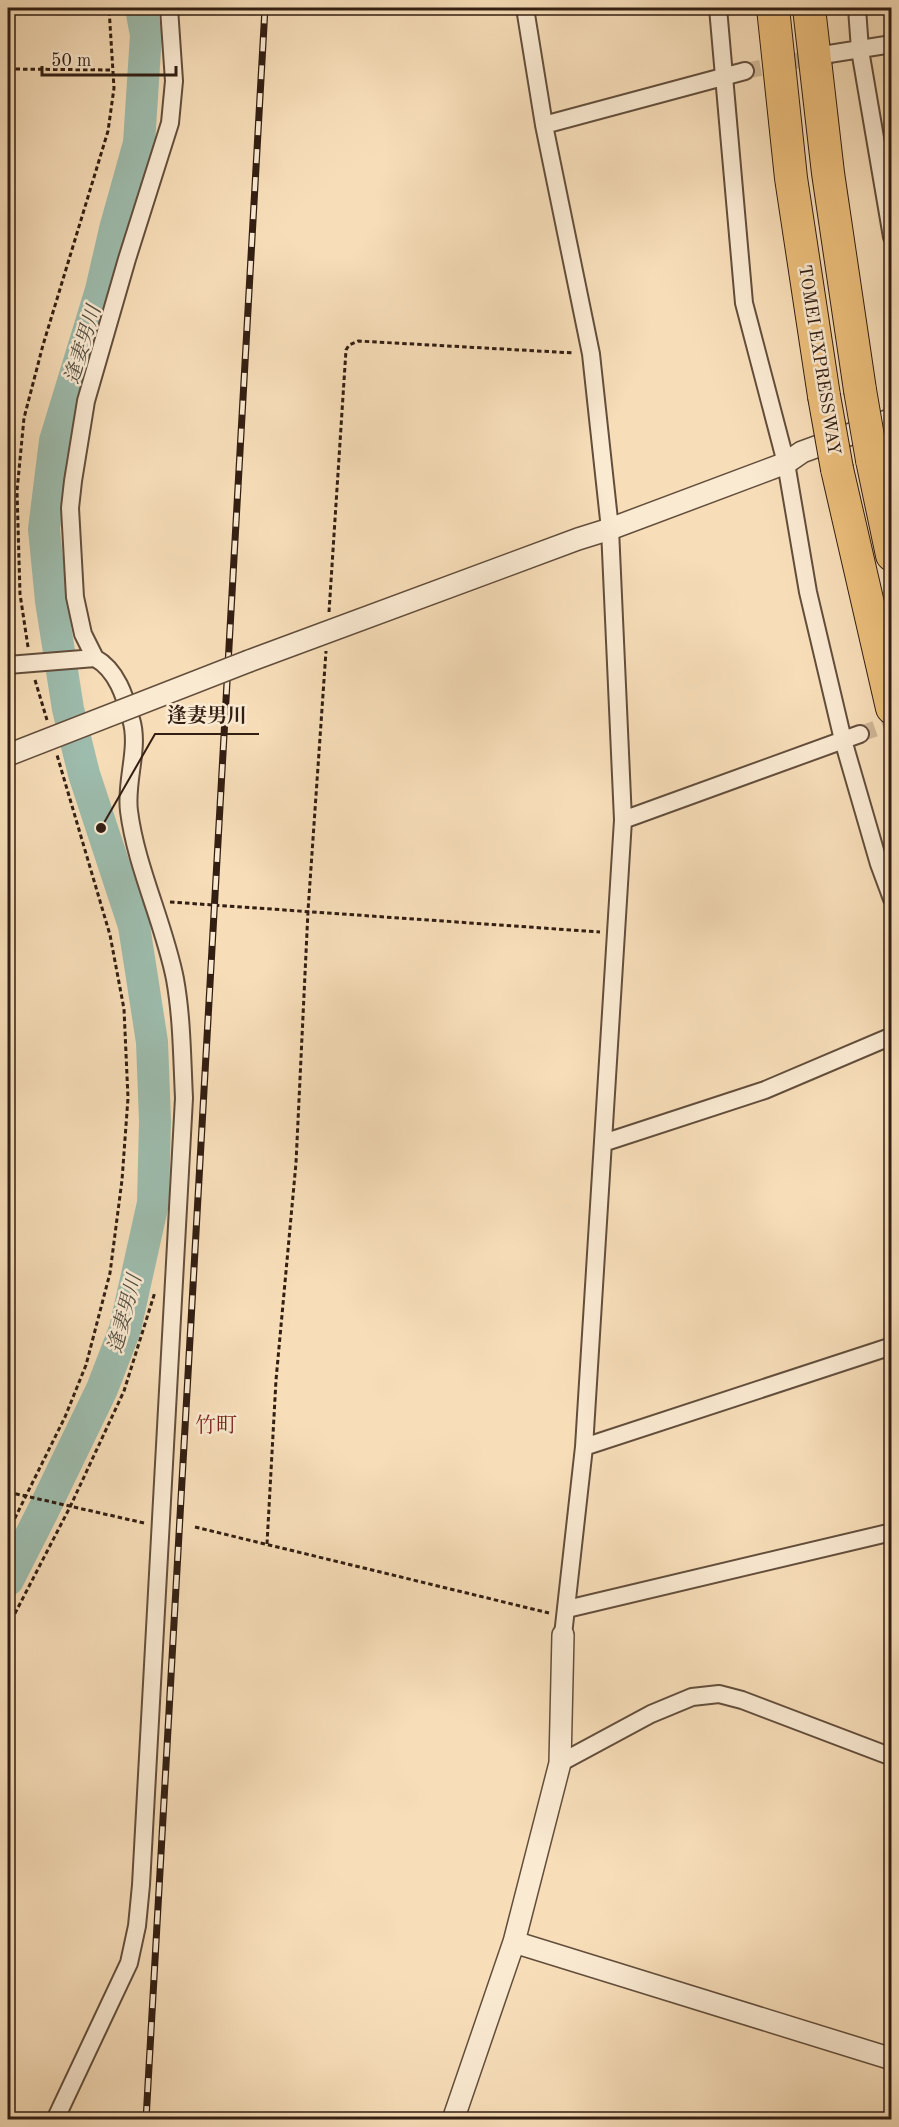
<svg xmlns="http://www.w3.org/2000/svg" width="899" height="2127" font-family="'Old Standard TT','Noto Serif JP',serif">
  <rect width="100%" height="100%" fill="#f7deb9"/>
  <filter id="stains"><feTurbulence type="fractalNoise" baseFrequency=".00333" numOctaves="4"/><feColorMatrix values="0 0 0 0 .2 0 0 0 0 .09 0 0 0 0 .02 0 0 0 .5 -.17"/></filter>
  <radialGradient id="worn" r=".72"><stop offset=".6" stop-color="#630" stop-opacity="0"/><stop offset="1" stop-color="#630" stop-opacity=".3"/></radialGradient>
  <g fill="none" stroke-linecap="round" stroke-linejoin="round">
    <path stroke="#9dbcad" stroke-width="32" d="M8,1580L43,1511L102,1389L125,1329L153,1203L155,1121L152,1042L134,926L84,774L68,709L51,601L44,529L55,441L101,290L115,229L139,143L146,35L141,8"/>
    <path stroke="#d0b898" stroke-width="16" stroke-dasharray="16 8" stroke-linecap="butt" d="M745,71L821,56
      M860,734L892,723"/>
    <g stroke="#634e3c" stroke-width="20">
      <path id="minor" d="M525,8L544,125L591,354L610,529L623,820L584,1447L563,1635
        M718,8L744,303L786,463L808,592L843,740L879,864L892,899
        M857,8L860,50L892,237
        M829,54L892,44
        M544,125L745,71
        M95,658L83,634L75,597L70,508L73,481L86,401L127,259L170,123L174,81L169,8
        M8,665L95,658C117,670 125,697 131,719C140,748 125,781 129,811C136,867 164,923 175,979C182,1018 182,1058 184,1098L141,1885L137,1926L129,1963L55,2120
        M623,820L860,734
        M603,1143L765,1090L892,1036
        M584,1447L892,1346
        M567,1609L892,1532
        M560,1763L651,1714L692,1697L719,1694L742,1700L892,1757"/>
    </g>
    <g stroke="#634e3c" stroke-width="24">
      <path id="tertiary" d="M249,661L578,539L610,529L786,463L802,452L892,419
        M514,1942L892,2059
        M453,2120L514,1942L560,1763L563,1635"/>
    </g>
    <g stroke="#321e12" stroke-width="34">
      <path id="motorway" d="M773,8L791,178L824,396
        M809,8L828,173L860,390
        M872,460L892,555
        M837,469L892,708"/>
    </g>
    <path stroke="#321e12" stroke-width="3" stroke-dasharray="4.5 3" stroke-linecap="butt" d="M8,69L113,70
      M329,612L346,350L349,345L358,341L574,353
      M28,647L20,594L17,491L24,418L43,345L108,131L114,88L109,8
      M35,680L47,720
      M170,902L600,932
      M8,1492L144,1523
      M195,1527L549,1613
      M8,1532L65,1417L86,1365L110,1273L122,1180L128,1098L124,1009L110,935L57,755
      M267,1544L276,1380L296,1163L308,911L326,651
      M8,1627L70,1507L124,1391L155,1292"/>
    <use href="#minor" stroke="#faead2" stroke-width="16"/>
    <use href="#tertiary" stroke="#faead2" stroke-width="21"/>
    <use href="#motorway" stroke="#ecbf7c" stroke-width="32"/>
    <g stroke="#321e12" stroke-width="7">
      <path id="rail" d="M146,2120L265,8"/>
    </g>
    <use href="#rail" stroke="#faead2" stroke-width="4.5" stroke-dasharray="14" stroke-linecap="butt"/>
    <g stroke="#634e3c" stroke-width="24" stroke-linecap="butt">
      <path id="tertiary-bridge" d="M8,755L249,661"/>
    </g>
    <g stroke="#321e12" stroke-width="34" stroke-linecap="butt">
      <path id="motorway-bridge" d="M860,390L872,460
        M824,396L837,469"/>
    </g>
    <use href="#tertiary-bridge" stroke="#faead2" stroke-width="21"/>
    <use href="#motorway-bridge" stroke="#ecbf7c" stroke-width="32"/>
  </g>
  <g text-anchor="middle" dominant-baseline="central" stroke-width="5" stroke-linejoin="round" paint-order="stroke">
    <g font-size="18" fill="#321e12" stroke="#faead2">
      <text transform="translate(819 360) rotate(81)">TOMEI EXPRESSWAY</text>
    </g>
    <g font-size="20" font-style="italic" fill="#524d40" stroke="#faead2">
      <text transform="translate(84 345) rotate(-73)">逢妻男川</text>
      <text transform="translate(126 1314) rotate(-75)">逢妻男川</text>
    </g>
    <g font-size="21" fill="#7a1f14" stroke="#faead2">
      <text x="216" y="1426">竹町</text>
    </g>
  </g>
  <path fill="none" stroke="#321e12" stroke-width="2" d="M101 828L155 734H259"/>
  <circle fill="#321e12" stroke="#faead2" stroke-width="2" cx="101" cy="828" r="6"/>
  <g font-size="20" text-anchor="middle" font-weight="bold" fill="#321e12" stroke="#faead2" stroke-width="5" stroke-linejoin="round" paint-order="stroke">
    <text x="207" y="722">逢妻男川</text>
  </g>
  <rect width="899" height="2127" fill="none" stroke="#f7deb9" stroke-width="30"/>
  <rect x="9" y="9" width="881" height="2109" fill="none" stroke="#321e12" stroke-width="3"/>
  <rect x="15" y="15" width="869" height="2097" fill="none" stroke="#321e12" stroke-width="1.5"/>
  <path d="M42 66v9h134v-9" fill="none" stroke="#321e12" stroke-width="3"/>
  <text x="51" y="66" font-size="18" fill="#321e12" stroke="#faead2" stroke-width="4.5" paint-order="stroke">50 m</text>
  <rect width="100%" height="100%" filter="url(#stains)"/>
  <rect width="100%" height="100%" fill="url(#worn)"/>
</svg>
